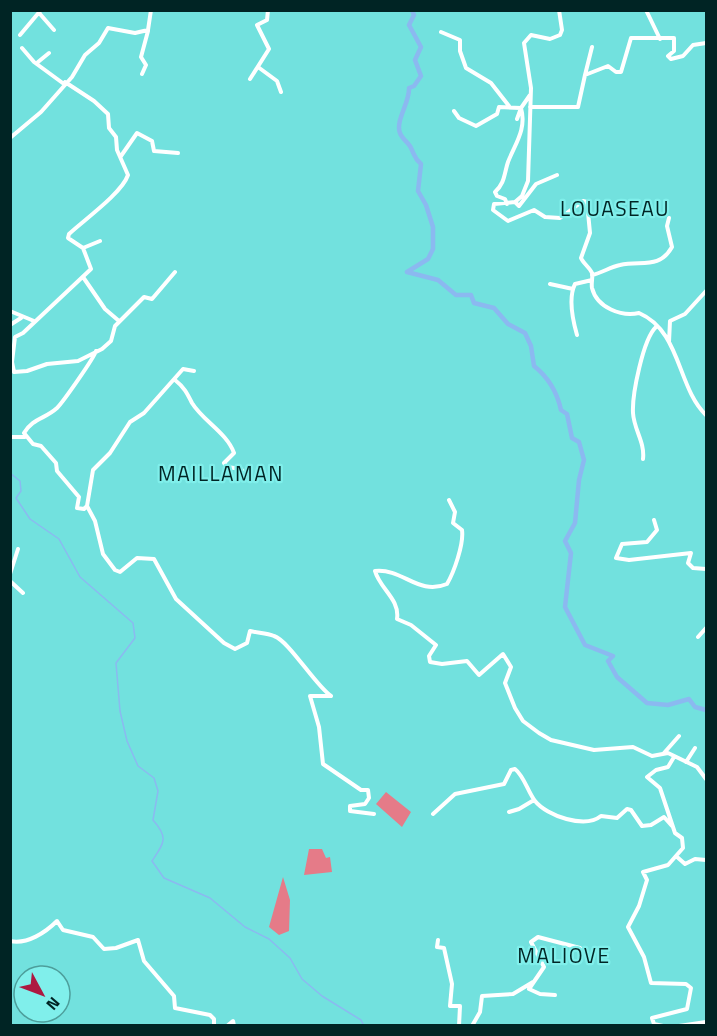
<svg xmlns="http://www.w3.org/2000/svg" width="717" height="1036" font-family="'Titillium Web',sans-serif">
  <rect width="100%" height="100%" fill="#72e1de"/>
  <path fill="#e57b88" d="M386,792L411,812L402,827L376,804Z
    M309,849H322L326,858L330,857L332,872L304,875Z
    M283,877L290,900L289,931L279,935L269,927Z"/>
  <g fill="none" stroke-linecap="round" stroke-linejoin="round">
    <path stroke="#8bb9f0" stroke-width="1.5" d="M10,473L20,481L21,491L16,498L30,519L59,539L80,577L133,623L135,638L116,663L120,711L127,741L138,766L154,778L158,791L153,820C169,838 164,843 152,861L164,878L210,898L245,927L269,939L290,958L302,979L322,996L361,1020L364,1026"/>
    <path stroke="#8bb9f0" stroke-width="4.5" d="M412,10L414,15L409,25L421,47L415,60L421,76L414,86L409,88C410,102 395,121 400,133C402,139 409,143 411,148C415,156 414,158 421,164L418,191L426,205L433,227V249L428,259L407,272L438,280L456,295H471L474,303L494,308L508,324L525,333L531,346L534,366C548,377 557,392 561,410L567,414L572,438L579,442L584,460L579,480L575,523L565,541L571,553L565,607L585,645L613,656L608,661L617,677L647,703L668,705L689,699L695,707L706,710"/>
    <path stroke="#fff" stroke-width="4" d="M559,10L562,30L560,35L550,39L531,35L524,43L531,88L528,181L522,196L515,202L494,204L493,210L508,221L534,210L545,217L560,218L583,201L587,202L590,233L581,258C583,263 590,268 592,273C593,278 591,283 592,288C597,308 622,317 639,313C681,331 677,387 706,415
      M646,10L660,39
      M40,14L54,30
      M441,32L460,40V51L466,68L491,83L509,106
      M20,35L41,10
      M22,48L34,62L64,84
      M38,62L49,53
      M258,67L277,81L281,92
      M142,74L146,65L141,57L148,31
      M585,75L592,47
      M250,79L269,49L257,25L267,20L268,10
      M65,82L94,101L108,114L109,128L116,137L117,150L128,175C122,193 84,220 69,234L68,238L83,248L91,269L23,333L15,337L12,362L14,372L27,371L47,364L78,361L102,349L111,341L115,326L144,297L152,299L175,272
      M530,107H578L585,75L608,66L616,72H621L631,38H674V51L668,56L671,59L683,56L693,45L706,43
      M454,111L459,118L476,126L497,114L499,107L521,108L517,119
      M10,138L41,112L72,77L85,55L99,43L108,28L135,33L148,30L151,10
      M121,156L137,133L152,141L154,151L178,153
      M515,202L519,206L536,184L557,175
      M507,204L505,199L497,196L495,192C505,183 504,174 508,162C515,144 527,129 521,108L530,95
      M83,248L100,241
      M592,275C602,273 610,267 620,265C641,260 659,270 672,247L667,226L669,218
      M83,277L105,309L119,321
      M550,284L573,289
      M10,311L34,321
      M10,325L21,318
      M577,335C573,321 568,298 575,284L592,280
      M669,342L670,321L685,314L706,291
      M194,371L183,369L144,413L130,422L110,453L93,470L87,506L95,521L103,554L115,570L120,572L137,558L154,559L176,599L224,643L235,649L247,643L250,631C258,633 267,633 274,636C289,641 315,685 331,696H310L319,727L323,764L361,790H368L369,798L365,804L350,806V811L374,814
      M175,380C184,387 187,393 192,403C203,421 227,433 234,453L224,463L227,467L241,469L250,480
      M10,437H25
      M643,459C645,442 634,430 633,413C632,395 643,339 656,327
      M449,500L455,512L453,523L462,530C464,544 454,572 447,584C418,596 403,568 375,571C380,589 400,599 397,619L411,625L436,645L429,656L430,662L442,664L467,661L479,675L503,654L511,667L505,683L515,708L523,721L539,733L551,740L594,750L633,747L652,756L668,753L697,767L706,779
      M87,506L84,509L77,508L79,497L57,471L56,463L41,446L33,444L24,433C33,418 45,419 57,408C63,402 94,358 96,351
      M654,520L657,530L647,542L622,544L616,558L629,560L691,553L688,563L693,568L706,569
      M10,574L18,549
      M10,581L23,593
      M698,637L706,628
      M664,753L679,736
      M686,762L695,748
      M509,812L519,809L534,800
      M433,814L455,794L504,784L511,770L515,769C524,776 528,792 535,801C547,816 585,829 601,816L617,818L627,809L631,810L642,826L651,825L664,817L672,826
      M676,856L685,864L695,859L706,860
      M438,940L437,947L444,948L452,984L450,1006H460L459,1026
      M10,941C27,945 46,932 57,921L63,930L93,937L104,949L116,948L138,940L144,961L174,996L175,1008L210,1015L214,1019V1026
      M555,995L540,994L529,989L544,967L531,942L538,937L580,948
      M227,1026L233,1021L234,1026
      M472,1026L480,1012L482,996L513,994L533,982
      M663,1026L654,1024L652,1018L687,1009L691,988L686,984L651,983L644,957L628,927L639,906L647,880L643,872L668,865L683,848L682,838L675,833L660,788L647,777L656,770L668,767L674,757
      M679,1026L706,1022"/>
  </g>
  <g text-anchor="middle" dominant-baseline="central" stroke-width="4.5" stroke-linejoin="round" paint-order="stroke">
    <g font-size="21" letter-spacing="1.5" fill="#002424" stroke="#80efeb">
      <text x="615" y="208">LOUASEAU</text>
      <text x="221" y="473">MAILLAMAN</text>
      <text x="564" y="955">MALIOVE</text>
    </g>
  </g>
  <rect width="717" height="1036" fill="none" stroke="#002424" stroke-width="24"/>
  <g transform="translate(42 994) rotate(131)"><circle r="28" fill="#80efeb" stroke="#4d9e9b" stroke-width="1.5"/>
  <path d="M0-4.5L10 22L0 15L-10 22Z" fill="#ad1941"/>
  <text y="-9" font-size="16" font-weight="bold" text-anchor="middle" fill="#002424">N</text>
  </g>
</svg>
